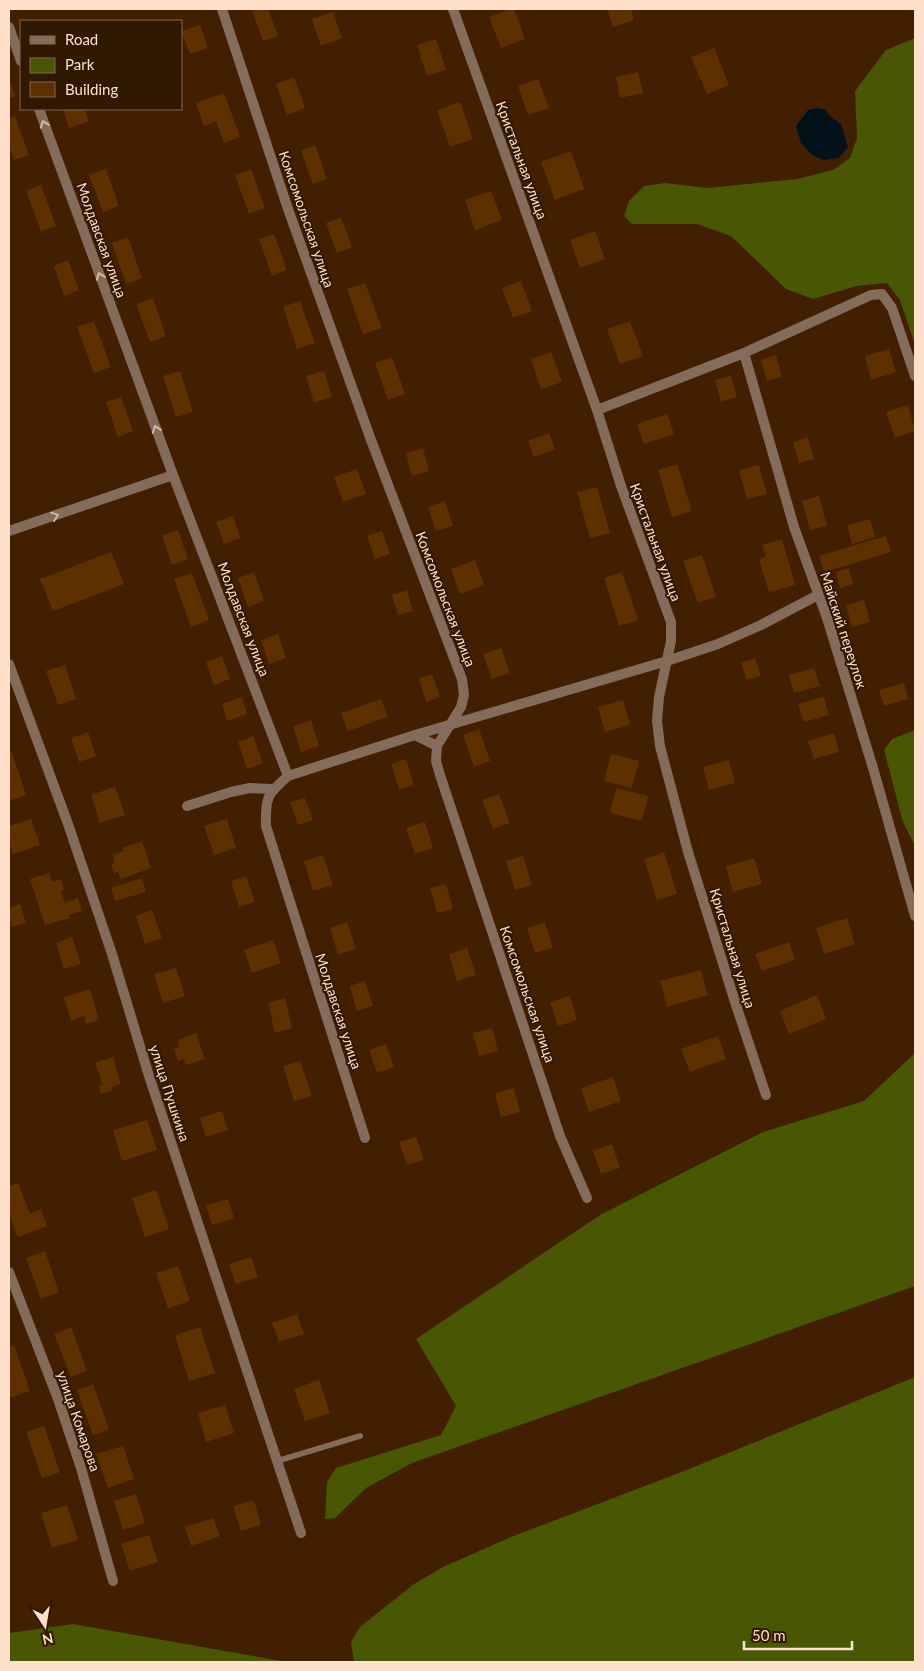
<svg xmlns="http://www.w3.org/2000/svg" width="924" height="1671" font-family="Lato,sans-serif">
  <rect width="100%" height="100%" fill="#411f00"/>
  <path fill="#495604" d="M915,38V345L900,300L887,283L857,286L813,299L786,289L731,236L697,224H632L624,216L629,201L644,186L665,183L708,188L797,179L833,170L850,158L857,138L855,91L886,50Z
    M915,730V846L903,822L884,750L892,739Z
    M915,1053V1286L412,1463L366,1488L335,1518L325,1519L327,1482L336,1468L441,1435L456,1406L416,1339L600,1215L763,1132L864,1101Z
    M915,1377V1662H354L351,1642L360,1627L414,1584L443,1567L511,1537L679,1473Z
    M73,1624L287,1662H9V1633Z"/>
  <path fill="#03111b" d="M818,108L826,110L830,116L841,124L848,147L839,158L824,160L812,155L801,143L796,126L808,110Z"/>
  <path fill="#5e3000" d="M257,9H268L278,36L263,41L252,11Z
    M511,9H514L525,39L501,48L489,17Z
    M607,9H631L634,20L613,27Z
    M333,12L342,38L321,46L312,19Z
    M200,25L208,48L190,54L181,31Z
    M436,39L446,70L427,76L417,45Z
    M714,48L729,85L707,94L691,57Z
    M638,72L643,93L620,98L616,77Z
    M294,77L305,108L287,115L276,84Z
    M9,79L15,96L9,98Z
    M538,79L549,108L528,115L518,86Z
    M224,93L240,137L224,143L216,121L204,126L196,103Z
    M460,102L473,139L450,147L437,110Z
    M63,109H84L89,121L69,128Z
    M15,116L29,155L14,160L9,145V119Z
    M315,145L327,179L313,184L301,151Z
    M571,151L584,189L555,200L541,162Z
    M106,169L119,206L103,212L89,175Z
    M251,169L265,208L249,214L235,175Z
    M41,185L56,226L41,231L26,191Z
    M491,191L502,220L475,230L465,200Z
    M341,218L352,247L337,253L326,223Z
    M595,231L605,259L580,268L570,240Z
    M274,234L287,270L272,276L259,239Z
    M128,237L142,278L126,284L112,243Z
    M68,260L79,290L64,296L54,266Z
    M521,281L532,311L513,318L502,288Z
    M365,283L382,328L363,334L347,289Z
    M153,298L166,336L150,342L136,304Z
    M300,301L315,343L297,349L283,307Z
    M94,321L111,367L94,373L77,327Z
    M630,321L643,356L620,364L607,329Z
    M889,349L896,372L871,380L865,356Z
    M551,352L562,382L541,389L531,359Z
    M776,355L782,377L767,381L761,360Z
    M392,357L405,394L388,400L375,363Z
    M180,371L193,412L176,417L163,376Z
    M324,371L332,397L314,403L306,376Z
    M731,376L737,397L721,402L715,380Z
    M121,397L133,431L118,437L106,402Z
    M908,405L915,431L895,438L886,412Z
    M667,414L674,434L644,444L637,424Z
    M549,433L555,449L534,457L528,441Z
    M808,437L814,459L799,463L793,442Z
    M423,448L429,471L412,476L406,453Z
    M677,464L692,511L672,517L658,470Z
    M759,465L767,494L747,499L739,470Z
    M357,469L366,494L343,502L334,477Z
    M597,487L610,533L590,538L577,492Z
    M819,496L827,526L810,530L802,501Z
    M445,501L453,526L436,531L428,507Z
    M233,516L240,538L224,544L216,522Z
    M870,519L875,537L852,544L847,525Z
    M178,530L188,559L172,565L162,535Z
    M382,531L390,554L375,559L367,536Z
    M886,536L891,552L824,572L819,556Z
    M782,539L795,585L769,592L759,559L766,557L762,545Z
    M111,552L124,584L53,611L40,579Z
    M702,555L716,597L698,603L683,561Z
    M475,560L484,585L460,594L451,569Z
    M849,568L853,584L840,588L836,572Z
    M254,572L264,601L248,607L238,578Z
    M622,572L638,620L619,626L604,578Z
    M192,573L209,620L191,627L174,579Z
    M407,590L413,611L398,615L392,595Z
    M864,600L870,622L852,627L846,605Z
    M278,634L286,658L269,664L261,640Z
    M501,648L510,673L492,679L483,654Z
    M222,656L230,679L214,685L206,662Z
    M755,658L761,676L747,680L741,663Z
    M65,665L76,699L58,705L46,671Z
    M814,668L820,686L794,693L789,675Z
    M432,674L440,697L426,702L419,678Z
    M904,683L908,699L884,706L879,690Z
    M242,697L247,714L227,721L222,704Z
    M824,697L829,715L804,722L798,704Z
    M381,699L388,717L348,731L341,713Z
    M623,700L630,725L605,732L598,707Z
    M311,720L319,746L301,752L293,726Z
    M479,729L490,761L474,767L463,735Z
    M88,732L96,756L79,762L71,738Z
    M834,733L839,752L814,759L808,741Z
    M253,736L263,763L247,769L238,742Z
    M12,752L26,795L9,801V753Z
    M611,754L639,761L632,788L604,781Z
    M406,759L414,785L399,790L391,764Z
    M729,760L735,783L709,790L703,767Z
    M115,787L125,815L100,823L91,795Z
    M616,788L648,796L642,821L610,813Z
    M499,794L510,823L493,829L482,800Z
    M305,798L313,820L298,825L290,802Z
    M31,819L40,845L13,854L9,842V826Z
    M227,819L236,848L214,855L204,826Z
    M425,822L433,848L415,854L406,828Z
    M142,841L151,868L121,879L118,872L114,873L111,865L115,863L113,855L124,851L122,848Z
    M664,852L677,894L657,900L644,859Z
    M323,855L333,885L313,891L304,861Z
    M523,856L532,885L515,890L506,861Z
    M754,858L762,884L733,892L726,866Z
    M49,873L52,882L61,879L64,890L61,891L65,903L78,898L82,911L69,915L70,918L45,925L30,879Z
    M246,876L255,902L239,907L231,881Z
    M142,878L146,892L115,901L111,888Z
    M446,884L453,909L437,913L430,888Z
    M20,904L26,923L12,927L9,918V908Z
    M152,910L162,938L145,944L136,916Z
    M847,918L855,944L824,954L816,928Z
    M347,922L356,949L338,955L330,928Z
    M545,922L553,948L535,953L527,928Z
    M72,937L81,964L64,969L56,943Z
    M273,940L281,963L252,973L244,950Z
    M789,942L795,960L762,971L755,954Z
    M467,948L476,975L457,981L449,954Z
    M176,968L185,996L163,1003L154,974Z
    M701,970L708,995L667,1007L660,981Z
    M365,981L373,1006L357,1011L350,986Z
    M90,989L99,1020L86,1024L84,1016L71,1021L64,997Z
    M817,995L826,1019L789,1034L780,1011Z
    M570,996L577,1020L558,1026L550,1002Z
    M285,998L292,1028L275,1033L268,1003Z
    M492,1028L498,1051L479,1056L473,1033Z
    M196,1033L205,1059L186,1065L184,1059L178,1061L174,1049L180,1047L178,1040Z
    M718,1036L726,1059L690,1072L681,1049Z
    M386,1044L394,1067L377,1073L369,1050Z
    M113,1057L121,1084L112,1087L113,1090L101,1094L99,1086L103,1085L95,1063Z
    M300,1061L312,1096L294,1101L283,1066Z
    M613,1077L621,1101L589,1112L581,1088Z
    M514,1088L520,1112L501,1117L495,1093Z
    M222,1111L228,1130L206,1137L200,1118Z
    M147,1120L157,1150L122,1161L113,1130Z
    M416,1137L424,1160L407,1165L399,1142Z
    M612,1144L620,1168L601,1174L593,1151Z
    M18,1183L30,1214L41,1209L47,1226L18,1237L9,1214V1186Z
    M156,1190L169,1229L145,1237L132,1198Z
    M228,1199L234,1218L212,1225L206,1205Z
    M45,1251L59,1292L41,1299L26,1258Z
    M251,1257L258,1277L236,1284L229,1264Z
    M178,1266L190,1301L168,1308L156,1273Z
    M297,1314L304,1334L279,1342L272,1323Z
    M71,1327L87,1371L71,1377L54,1334Z
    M200,1327L215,1373L189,1381L175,1335Z
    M14,1345L30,1391L9,1398V1347Z
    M319,1380L330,1413L305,1421L294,1389Z
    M93,1384L109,1429L93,1435L77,1390Z
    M225,1405L234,1433L206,1442L198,1413Z
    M44,1426L60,1472L42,1478L26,1432Z
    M123,1446L134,1479L108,1488L96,1454Z
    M136,1494L145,1523L123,1530L114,1501Z
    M254,1500L261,1525L241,1531L233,1506Z
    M67,1505L78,1540L52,1548L41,1513Z
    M213,1518L220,1536L191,1546L185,1527Z
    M149,1535L158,1562L130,1571L121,1544Z"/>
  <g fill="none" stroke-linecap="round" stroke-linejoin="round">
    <path stroke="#836c5b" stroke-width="6" d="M277,1461L360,1436"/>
    <path stroke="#836c5b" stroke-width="10" d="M222,9L288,209L371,440L462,679L464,695L461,707L437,746L436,761L440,775L560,1136L587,1198
      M453,9L597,410L621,486L671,622V641L659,697L657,721L660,746L688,852L736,1005L766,1095
      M9,27L21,61
      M39,109L173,475L288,776C267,794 265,798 266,826L365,1138
      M744,353L794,527L827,618L873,768L915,916
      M597,410L744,353L871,295L882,294L892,308L915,376
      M9,531L173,475
      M9,664L68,824L112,954L149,1076L301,1533
      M415,735L437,746
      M288,776L415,735L667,661L718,644L761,625L818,595
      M187,806L231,792L250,788L272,789
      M9,1272L58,1399L81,1468L113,1581"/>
  </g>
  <defs><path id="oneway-chevron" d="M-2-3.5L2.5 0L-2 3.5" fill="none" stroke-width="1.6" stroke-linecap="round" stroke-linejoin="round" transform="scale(1.25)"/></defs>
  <g stroke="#d4b8a4">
    <use href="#oneway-chevron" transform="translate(44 124) rotate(-110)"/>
    <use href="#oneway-chevron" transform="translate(100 276) rotate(-110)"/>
    <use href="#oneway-chevron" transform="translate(156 429) rotate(-110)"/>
    <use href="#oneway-chevron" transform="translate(55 516) rotate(-19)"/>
  </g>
  <g text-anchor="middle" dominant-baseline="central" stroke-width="4" stroke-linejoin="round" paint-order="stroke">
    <g font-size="14" fill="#ffe1cb" stroke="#311803">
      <text transform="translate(522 160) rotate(70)">Кристальная улица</text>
      <text transform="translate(307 219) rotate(71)">Комсомольская улица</text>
      <text transform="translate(102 240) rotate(70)">Молдавская улица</text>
      <text transform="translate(656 542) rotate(70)">Кристальная улица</text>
      <text transform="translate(446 599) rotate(69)">Комсомольская улица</text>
      <text transform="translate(244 619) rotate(69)">Молдавская улица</text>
      <text transform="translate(844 630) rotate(72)">Майский переулок</text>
      <text transform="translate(733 948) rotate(73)">Кристальная улица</text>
      <text transform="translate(528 994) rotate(71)">Комсомольская улица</text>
      <text transform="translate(339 1011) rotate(72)">Молдавская улица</text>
      <text transform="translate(170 1093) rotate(72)">улица Пушкина</text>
      <text transform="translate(79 1421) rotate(71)">улица Комарова</text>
    </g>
  </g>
  <rect width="924" height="1671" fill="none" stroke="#ffe1cb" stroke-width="20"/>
  <rect x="20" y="20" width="162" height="90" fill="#311803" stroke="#836853"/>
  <rect x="30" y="36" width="25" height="8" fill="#836c5b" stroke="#836853"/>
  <text x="65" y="45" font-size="15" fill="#ffe1cb">Road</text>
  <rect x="30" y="58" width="25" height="15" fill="#495604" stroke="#836853"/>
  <text x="65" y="70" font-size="15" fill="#ffe1cb">Park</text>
  <rect x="30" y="82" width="25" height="15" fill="#5e3000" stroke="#836853"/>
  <text x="65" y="95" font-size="15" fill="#ffe1cb">Building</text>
  <g transform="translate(45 1626) rotate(168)" stroke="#311803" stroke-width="4" paint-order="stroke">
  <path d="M0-4L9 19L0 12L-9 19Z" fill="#ffe1cb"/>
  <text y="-8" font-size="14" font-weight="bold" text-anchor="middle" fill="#ffe1cb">N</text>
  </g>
  <path d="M744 1641v8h108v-8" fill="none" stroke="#ffe1cb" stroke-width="2.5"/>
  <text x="752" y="1641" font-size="15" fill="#ffe1cb" stroke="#311803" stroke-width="4" paint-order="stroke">50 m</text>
</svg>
